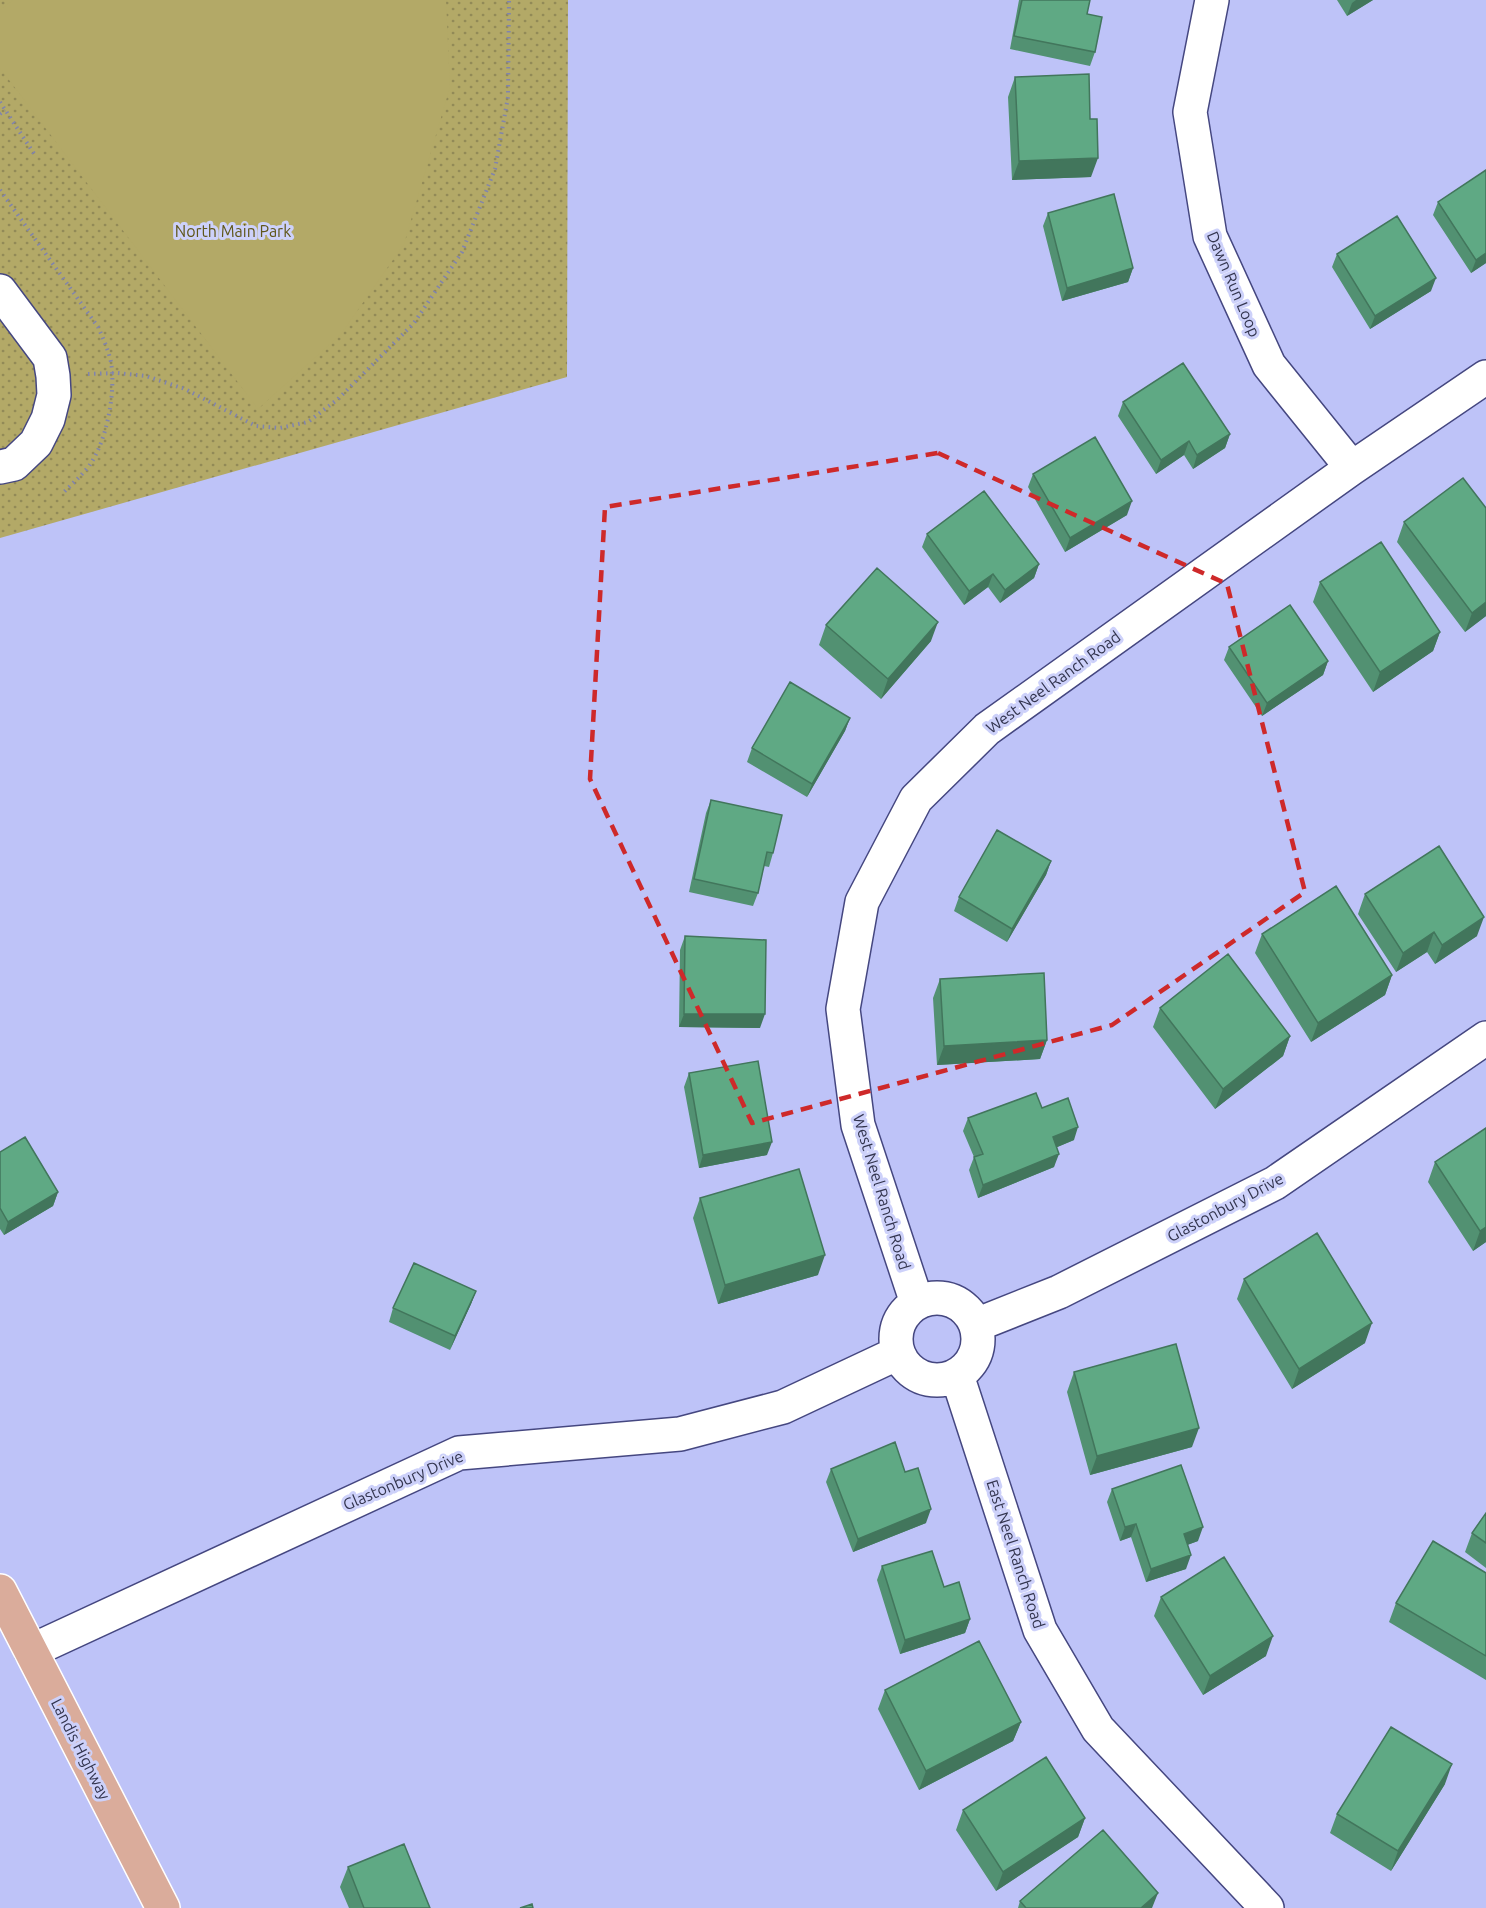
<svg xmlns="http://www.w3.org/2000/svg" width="1486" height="1908" font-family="Ubuntu,sans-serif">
  <defs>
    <pattern id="grass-dots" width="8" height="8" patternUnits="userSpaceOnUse" patternTransform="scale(1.5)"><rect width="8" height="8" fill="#b3a967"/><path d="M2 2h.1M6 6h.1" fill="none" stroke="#928a57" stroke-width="1.8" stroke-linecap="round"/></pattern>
  </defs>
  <rect width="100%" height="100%" fill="#bec3f8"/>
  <path fill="url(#grass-dots)" d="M0,0H568L567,377L0,538Z"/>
  <path fill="#b3a967" d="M13,0H446L450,87L404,244L341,334L258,409L0,68V10Z"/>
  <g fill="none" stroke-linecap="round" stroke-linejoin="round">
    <g stroke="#454780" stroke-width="36">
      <path id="minor" d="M1212,0L1190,112L1210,236L1269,365L1352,468
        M0,291L50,358L53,376L54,395L48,419L36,443L14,464L0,467
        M896 1339a41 41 0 1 1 82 0a41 41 0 1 1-82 0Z
        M917,1303L858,1125L843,1009L862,902L916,799L987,729L1352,468L1486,377
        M976,1325L1059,1292L1275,1183L1486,1038
        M957,1375L1040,1630L1098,1729L1267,1908
        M31,1651L459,1453L680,1434L783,1407L898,1353"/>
    </g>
    <g stroke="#fff" stroke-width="36">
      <path id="major" d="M0,1591L163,1908"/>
    </g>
    <path stroke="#8184ad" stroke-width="4" stroke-dasharray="1.5 4.5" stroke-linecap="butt" d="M0,102L35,155
      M0,114L5,110
      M0,190L98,327C103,338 108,349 111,362C116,392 107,441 89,466C81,476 72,484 63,493
      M88,374L117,373L146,376L185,389L256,426L280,428L308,422L338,399L414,323L462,252L495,169L508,97L509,0"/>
    <use href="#minor" stroke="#fff" stroke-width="33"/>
    <use href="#major" stroke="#daac9b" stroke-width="33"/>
  </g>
  <path fill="#529172" d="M1019,0H1090L1087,14L1095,52L1090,66L1010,49Z
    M1337,0H1373L1347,16Z
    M1015,77L1091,177L1012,180L1008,97Z
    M1486,170V263L1471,273L1433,215L1438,202Z
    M1048,213L1133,268L1128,282L1062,301L1043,226Z
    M1337,254L1431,291L1370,329L1332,267Z
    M1123,402L1230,434L1225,448L1193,469L1184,455L1156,474L1118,416Z
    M1033,474L1127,515L1065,552L1028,487Z
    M1404,522L1486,616L1465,632L1397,542Z
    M927,534L1039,564L1034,578L1000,603L988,587L964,605L922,547Z
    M1320,582L1440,632L1433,651L1373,692L1313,602Z
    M826,625L931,641L881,699L819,645Z
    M1229,647L1328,661L1323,675L1262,716L1224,660Z
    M850,718L845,731L807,797L747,762L752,748Z
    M711,800L773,853L769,867L764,866L758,893L753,906L689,892L706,813Z
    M1051,861L1046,875L1007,942L954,911L959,897Z
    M1365,894L1477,936L1435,964L1427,952L1396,972L1358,914Z
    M1262,934L1392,975L1385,995L1311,1042L1255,953Z
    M685,936L760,1028L679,1027L680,950Z
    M940,979L1047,1040L1040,1059L937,1065L933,998Z
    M1160,1008L1290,1036L1283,1056L1215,1109L1153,1027Z
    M689,1073L767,1155L699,1168L684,1087Z
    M1042,1108L1074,1140L1057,1147L1054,1167L978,1198L969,1170L974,1157L963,1131L968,1118Z
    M1486,1128V1242L1473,1251L1428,1182L1435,1162Z
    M0,1152L58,1192L53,1206L4,1235L0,1229Z
    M700,1198L818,1275L718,1304L693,1218Z
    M1244,1279L1365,1343L1292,1389L1237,1299Z
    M476,1291L471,1304L450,1350L389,1322L393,1308Z
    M1074,1372L1192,1447L1090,1475L1067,1392Z
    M831,1469L905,1472L926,1523L853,1552L826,1482Z
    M1112,1489L1198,1541L1187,1545L1186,1569L1146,1582L1131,1537L1120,1541L1107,1502Z
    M1486,1513V1568L1465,1552L1472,1533Z
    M882,1566L944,1587L970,1619L965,1633L900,1654L877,1580Z
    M1486,1573V1680L1389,1622L1396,1603Z
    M1161,1597L1266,1656L1203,1695L1154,1616Z
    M885,1690L1021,1722L1013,1741L919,1790L878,1709Z
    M1445,1784L1391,1871L1330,1833L1337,1814Z
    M963,1810L1085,1818L1078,1837L996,1891L956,1830Z
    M348,1867L430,1908H349L340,1887Z
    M1020,1901L1152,1908H1018Z"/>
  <path fill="#42765c" d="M1356,0H1373L1347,16L1352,3Z
    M1098,158L1091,177L1012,180L1019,161Z
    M1486,253V263L1471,273L1476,260Z
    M1133,268L1128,282L1062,301L1067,288Z
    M1436,278L1431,291L1370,329L1375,316Z
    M1230,434L1225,448L1193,469L1197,455Z
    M1189,441L1184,455L1156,474L1161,460Z
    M1132,501L1127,515L1065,552L1070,538Z
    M1039,564L1034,578L1000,603L1005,590Z
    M993,574L988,587L964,605L969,591Z
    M1486,602V616L1465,632L1472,613Z
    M938,622L931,641L881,699L888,679Z
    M1440,632L1433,651L1373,692L1380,672Z
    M1328,661L1323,675L1262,716L1267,703Z
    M850,718L845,731L807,797L812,784Z
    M1051,861L1046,875L1007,942L1012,929Z
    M1484,917L1477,936L1435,964L1442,945Z
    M1434,932L1427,952L1396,972L1403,953Z
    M1392,975L1385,995L1311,1042L1318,1023Z
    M684,1014H765L760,1028L679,1027Z
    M1290,1036L1283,1056L1215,1109L1223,1089Z
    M1047,1040L1040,1059L937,1065L944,1046Z
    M1078,1127L1074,1140L1048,1151L1053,1137Z
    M772,1142L767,1155L699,1168L703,1155Z
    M1059,1154L1054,1167L978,1198L983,1185Z
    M58,1192L53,1206L4,1235L8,1222Z
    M1486,1227V1242L1473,1251L1480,1231Z
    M825,1255L818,1275L718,1304L725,1285Z
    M476,1291L471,1304L450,1350L455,1336Z
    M1372,1323L1365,1343L1292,1389L1299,1369Z
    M1199,1428L1192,1447L1090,1475L1097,1456Z
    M931,1509L926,1523L853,1552L858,1539Z
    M1136,1524L1131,1537L1120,1541L1125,1527Z
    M1203,1527L1198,1541L1179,1548L1184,1534Z
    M1191,1555L1186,1569L1146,1582L1151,1569Z
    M970,1619L965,1633L900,1654L905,1640Z
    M1273,1636L1266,1656L1203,1695L1210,1676Z
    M1021,1722L1013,1741L919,1790L926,1771Z
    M1452,1764L1445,1784L1391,1871L1398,1851Z
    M1085,1818L1078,1837L996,1891L1003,1872Z
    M1158,1893L1152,1908H1141Z"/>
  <path fill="#5fa984" stroke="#42765c" stroke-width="1.5" d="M1022,0H1090L1087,14L1102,17L1095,52L1014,36Z
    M1089,74L1090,119H1097L1098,158L1019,161L1015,77Z
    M1486,170V253L1476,260L1438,202Z
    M1114,194L1133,268L1067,288L1048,213Z
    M1397,216L1436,278L1375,316L1337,254Z
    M1183,363L1230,434L1197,455L1189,441L1161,460L1123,402Z
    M1095,437L1132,501L1070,538L1033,474Z
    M1463,478L1486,508V602L1472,613L1404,522Z
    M984,491L1039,564L1005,590L993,574L969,591L927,534Z
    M1381,542L1440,632L1380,672L1320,582Z
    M877,568L938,622L888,679L826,625Z
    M1290,605L1328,661L1267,703L1229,647Z
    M790,682L850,718L812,784L752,748Z
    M711,800L782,815L773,853L767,852L758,893L694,879Z
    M997,830L1051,861L1012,929L959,897Z
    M1439,846L1484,917L1442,945L1434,932L1403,953L1365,894Z
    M1336,886L1392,975L1318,1023L1262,934Z
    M685,936L766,940L765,1014H684Z
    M1228,954L1290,1036L1223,1089L1160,1008Z
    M1044,973L1047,1040L944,1046L940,979Z
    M758,1061L772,1142L703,1155L689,1073Z
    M1036,1093L1042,1108L1068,1098L1078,1127L1053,1137L1059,1154L983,1185L974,1157L983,1154L968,1118Z
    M1486,1128V1227L1480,1231L1435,1162Z
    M25,1137L58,1192L8,1222L0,1208V1152Z
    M799,1169L825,1255L725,1285L700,1198Z
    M1317,1233L1372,1323L1299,1369L1244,1279Z
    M414,1263L476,1291L455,1336L393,1308Z
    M1176,1344L1199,1428L1097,1456L1074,1372Z
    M895,1442L905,1472L918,1468L931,1509L858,1539L831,1469Z
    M1181,1465L1203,1527L1184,1534L1191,1555L1151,1569L1136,1524L1125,1527L1112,1489Z
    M1486,1513V1543L1472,1533Z
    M1433,1541L1486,1573V1656L1396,1603Z
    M932,1551L944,1587L959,1582L970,1619L905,1640L882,1566Z
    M1224,1557L1273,1636L1210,1676L1161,1597Z
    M979,1641L1021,1722L926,1771L885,1690Z
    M1391,1727L1452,1764L1398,1851L1337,1814Z
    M1046,1757L1085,1818L1003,1872L963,1810Z
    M1103,1830L1158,1893L1141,1908H1026L1020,1901Z
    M404,1844L430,1908H364L348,1867Z
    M532,1904L533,1908H520Z"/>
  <path fill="none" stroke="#ce292a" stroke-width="4.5" stroke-dasharray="12 8" stroke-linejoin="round" d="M938,453L1227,584L1305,892L1112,1025L752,1123L590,779L605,507Z"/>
  <g text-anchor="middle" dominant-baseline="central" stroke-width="6" stroke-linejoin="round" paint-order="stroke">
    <g font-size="16" fill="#5f5619" stroke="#cdd1fa">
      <text x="233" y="231">North Main Park</text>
    </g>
    <g font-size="16" fill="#33354f" stroke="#cdd1fa">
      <text transform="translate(1234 284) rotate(67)">Dawn Run Loop</text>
      <text transform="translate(1053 682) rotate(-36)">West Neel Ranch Road</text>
      <text transform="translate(882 1192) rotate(73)">West Neel Ranch Road</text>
      <text transform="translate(1225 1207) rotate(-28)">Glastonbury Drive</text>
      <text transform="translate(403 1480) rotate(-23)">Glastonbury Drive</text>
      <text transform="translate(1016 1554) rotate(72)">East Neel Ranch Road</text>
      <text transform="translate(81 1749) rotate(63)">Landis Highway</text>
    </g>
  </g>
</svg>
